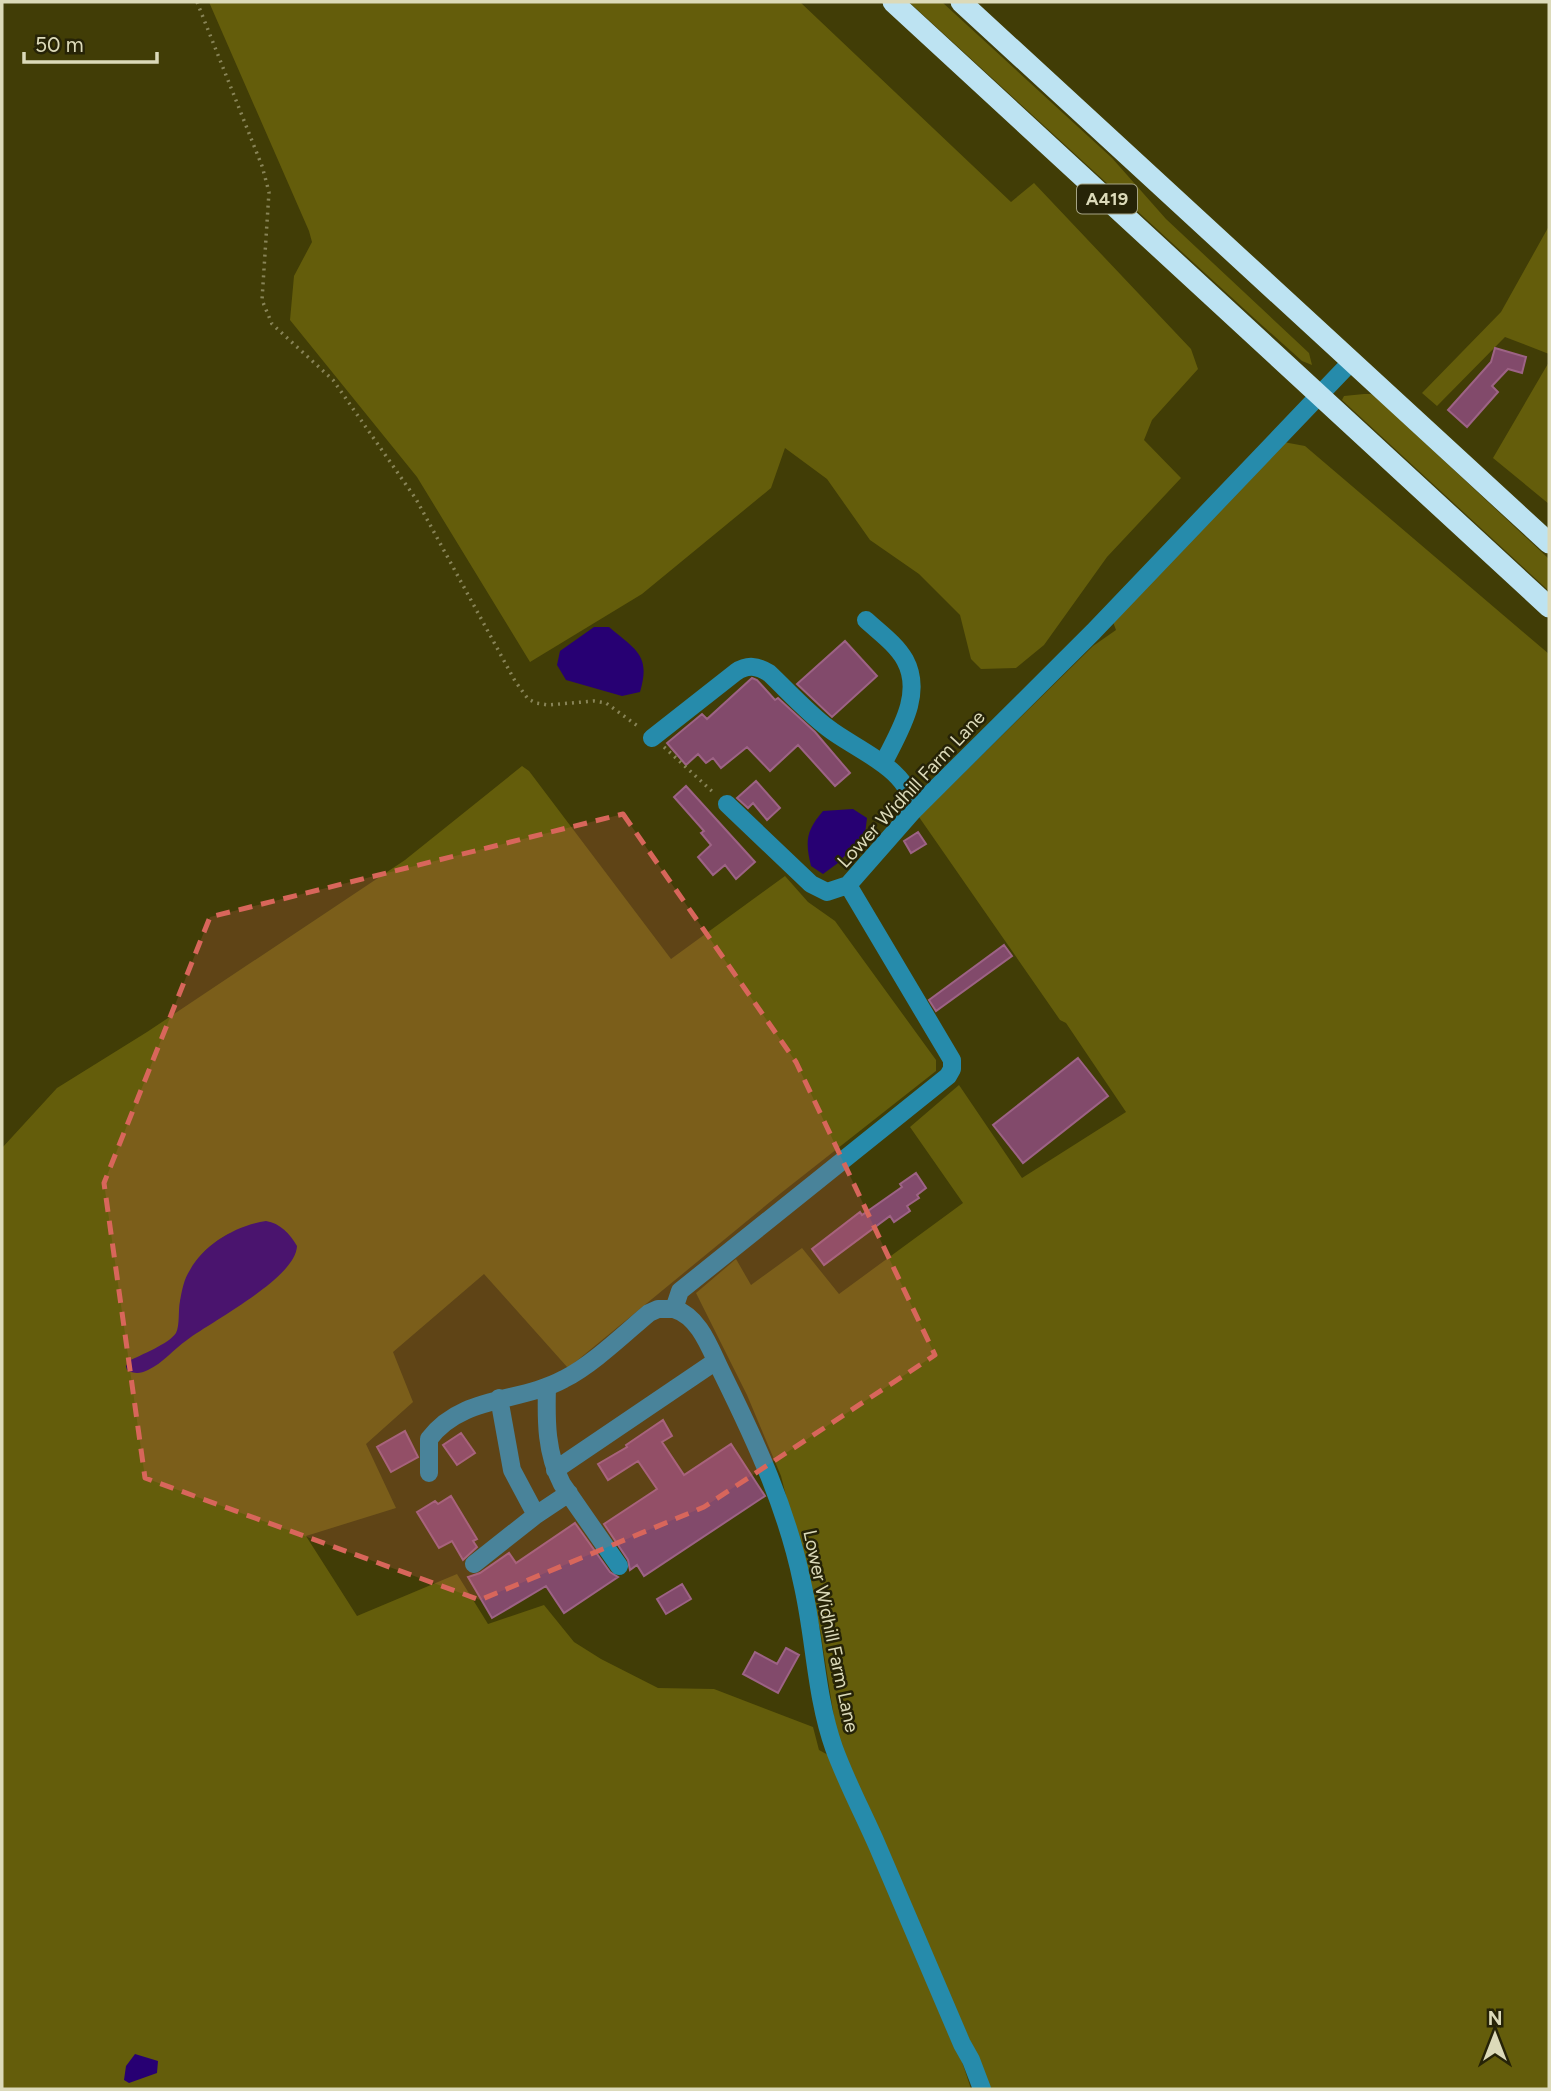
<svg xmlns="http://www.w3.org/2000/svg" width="1551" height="2091" font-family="Figtree,sans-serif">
  <rect width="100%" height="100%" fill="#413d06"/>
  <path fill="#645d0b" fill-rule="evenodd" d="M209,2H800L1011,202L1034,183L1191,349L1198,369L1152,420L1144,440L1181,478L1107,557L1044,645L1016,668L981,669L971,659L960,615L919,574L870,540L827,479L785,448L771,488L642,594L530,662L417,477L290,320L294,276L312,242L309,231Z
    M909,2H942L1112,158L1166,219L1309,353L1312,365L1302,361L1254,318Z
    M1549,226V354L1505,337L1437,406L1422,393L1501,312Z
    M1549,362V504L1493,458Z
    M1364,394H1371L1377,398L1549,559V591L1342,400L1344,396Z
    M1278,441L1305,446L1549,654V2089H991L837,1736L820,1629L781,1476L747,1395L696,1293L736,1259L751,1285L802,1248L839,1294L963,1203L910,1127L959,1085L1022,1178L1126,1112L1066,1023L1060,1020L919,817L1093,646L1116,630L1110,614Z
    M522,766L529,771L671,959L785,876L808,902L835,921L936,1060V1071L781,1193L568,1368L484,1274L393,1352L413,1402L366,1444L396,1508L306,1536L357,1616L457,1574L488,1624L544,1605L574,1642L601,1659L658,1688L714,1689L813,1727L819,1750L830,1756L959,2052L971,2089H2V1148L57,1088L147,1032L405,860ZM230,1233L180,1303C188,1268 198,1251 230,1233Z"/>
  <path fill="#270073" d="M594,627H609C636,650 651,655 640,692L622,696L566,680L557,665L560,651Z
    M853,809L867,818L865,834L838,863L823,874L811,866C805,841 806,831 823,811Z
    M266,1221C280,1223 290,1234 297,1246C296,1278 212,1321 187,1340C174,1349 163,1363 148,1370C140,1374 134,1374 127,1370L126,1366L129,1361C140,1355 169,1344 176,1333C180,1325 178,1310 180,1301C182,1290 184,1279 190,1270C204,1244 237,1225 266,1221Z
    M135,2054L158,2061L157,2073L129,2083L124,2080L126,2066Z"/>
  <path fill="#824a6b" stroke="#9d6385" stroke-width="2" d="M1495,348L1526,357L1522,373L1508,369L1492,386L1498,392L1467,427L1448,410L1491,362Z
    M845,641L877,676L832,717L797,684Z
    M752,678L757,680L775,700L778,698L815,732L850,773L835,786L798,745L770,771L747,747L721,768L713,758L706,763L698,754L686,765L667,743L702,714L707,719Z
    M756,781L780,808L767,820L753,803L748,808L737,798Z
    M686,786L755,862L736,879L725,865L713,875L698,857L711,845L701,833L704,831L674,797Z
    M918,832L926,844L911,853L904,841Z
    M1004,945L1012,956L936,1011L929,1000Z
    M1078,1058L1108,1096L1023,1163L993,1125Z
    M916,1173L926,1188L917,1195L919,1198L907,1206L910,1211L894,1222L890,1216L824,1265L812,1249L860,1212L862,1215L902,1187L900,1184Z
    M663,1420L672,1436L662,1442L684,1475L731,1444L765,1496L644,1576L637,1565L630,1570L628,1560L604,1524L657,1489L638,1461L608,1480L598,1464L627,1447L626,1445Z
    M405,1431L418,1457L391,1472L377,1447Z
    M461,1433L475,1453L457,1465L443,1445Z
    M451,1496L477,1539L473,1541L477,1547L463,1560L452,1541L439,1548L417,1512L435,1501L438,1504Z
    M575,1523L610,1572L618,1577L564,1613L546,1586L492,1618L468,1577L480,1573L509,1553L516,1563Z
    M682,1584L691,1599L666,1614L657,1599Z
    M786,1648L799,1655L778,1693L743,1674L755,1652L777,1664Z"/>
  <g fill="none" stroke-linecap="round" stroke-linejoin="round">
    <path stroke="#888457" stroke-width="3.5" stroke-dasharray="2 5" stroke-linecap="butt" d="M197,2L262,166L269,192L262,300L272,324L333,380L416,499L515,681L528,699L536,703L548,705L594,701L606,703L639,727
      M664,747L715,794"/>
    <path stroke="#268bab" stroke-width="18" d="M866,620C879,632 896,644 905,660C924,695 898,733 883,764
      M652,738L736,672C748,664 757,666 769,673C788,691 807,712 828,728C856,750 913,770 913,811
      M727,804L811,884L827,892L848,885
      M848,885L913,811L1093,632L1351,362
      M674,1309C701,1317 711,1352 723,1375C756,1442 787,1509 802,1582C815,1637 815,1694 834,1748C846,1781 863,1813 877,1845C905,1911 934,1978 962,2044L971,2060L982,2089
      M547,1387C546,1421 546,1453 562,1484L619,1566
      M499,1398L512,1470L536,1515
      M555,1470L716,1361
      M429,1473V1439C462,1395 520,1403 564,1379C592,1365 624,1334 649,1313L658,1309H674L680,1291L948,1076L952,1069V1060L848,885
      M474,1564L536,1515L569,1493"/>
    <path stroke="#bde3f2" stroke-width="21" d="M893,2L1549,607
      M961,2L1549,543"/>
  </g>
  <path fill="#d8665b" fill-opacity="0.2" stroke="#d8665b" stroke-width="5" stroke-dasharray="14 9" stroke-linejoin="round" d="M623,814L796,1062L935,1355L704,1507L480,1600L145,1478L104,1183L210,917Z"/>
  <g text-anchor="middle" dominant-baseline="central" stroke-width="5" stroke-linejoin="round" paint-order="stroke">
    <rect fill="#262307" stroke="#a5a384" stroke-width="2" x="1077" y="184.5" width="60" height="29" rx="5"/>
    <g font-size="18" font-weight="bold" fill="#dcdab9">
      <text x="1107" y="199">A419</text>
    </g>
    <g font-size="19" fill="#dcdab9" stroke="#262307">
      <text transform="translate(911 789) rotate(-47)">Lower Widhill Farm Lane</text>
      <text transform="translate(831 1631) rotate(78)">Lower Widhill Farm Lane</text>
    </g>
  </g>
  <rect width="1551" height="2091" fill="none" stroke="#dcdab9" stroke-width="7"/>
  <g transform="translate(1495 2035)" stroke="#262307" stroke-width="5" paint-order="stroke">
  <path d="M0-5L12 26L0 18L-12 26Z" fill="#dcdab9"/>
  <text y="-10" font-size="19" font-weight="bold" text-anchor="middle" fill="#dcdab9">N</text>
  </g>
  <path d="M24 52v10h133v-10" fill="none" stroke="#dcdab9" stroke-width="3.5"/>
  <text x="35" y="52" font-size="21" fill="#dcdab9" stroke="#262307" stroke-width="5" paint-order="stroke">50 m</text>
</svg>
